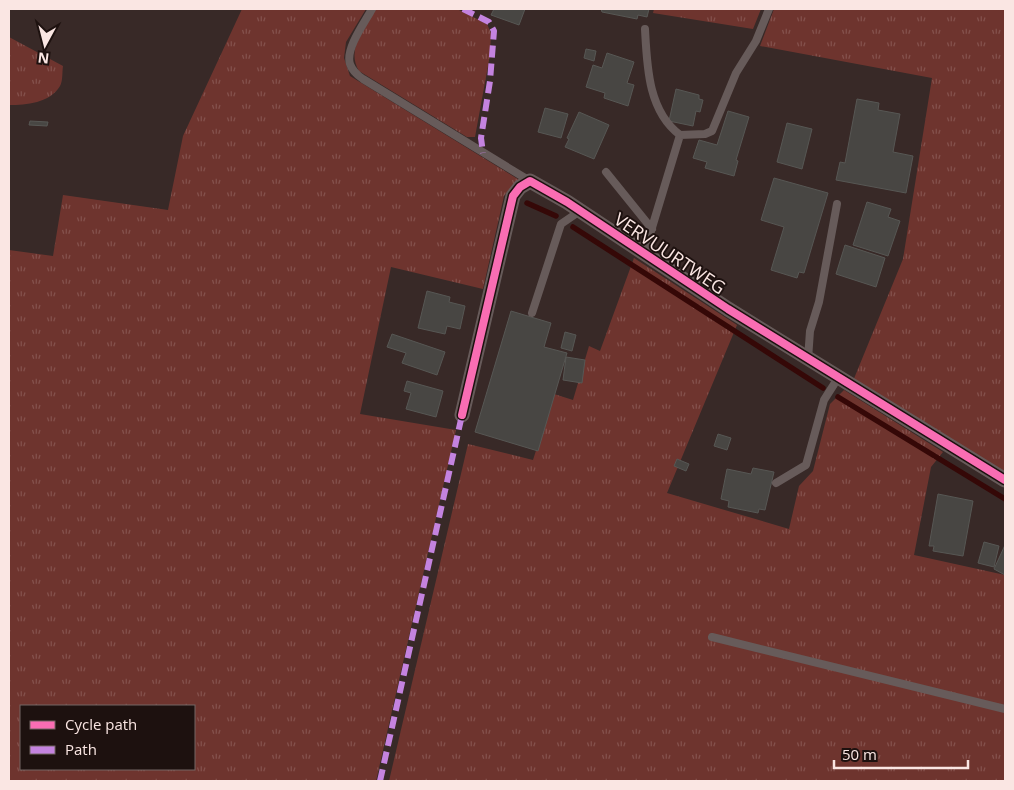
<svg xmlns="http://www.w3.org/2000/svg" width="1014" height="790" font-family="'Open Sans',sans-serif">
  <defs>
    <pattern id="grass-tufts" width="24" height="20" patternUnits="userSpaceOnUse" patternTransform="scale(1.25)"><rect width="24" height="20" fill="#6e342e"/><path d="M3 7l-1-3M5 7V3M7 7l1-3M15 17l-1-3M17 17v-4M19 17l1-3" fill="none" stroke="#84514c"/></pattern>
  </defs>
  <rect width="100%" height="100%" fill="#382927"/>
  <path fill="url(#grass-tufts)" fill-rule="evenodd" d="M242,9H366L346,42L344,58L350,76L521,181L508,191L504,196L483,289L391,267L360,414L456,430L376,781H9V250L53,256L63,195L168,210L183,136ZM21,706H194V769H21Z
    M375,9H457L487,24L491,33L490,55L475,137H467L359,71C346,50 364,28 375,9Z
    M654,9H761L753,29L653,13Z
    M774,9H1005V474L853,381L903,259L932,78L760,46Z
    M9,37L63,66C62,72 63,81 60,86C50,103 26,105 9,105Z
    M634,258L737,325L667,493L789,529L799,486L813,471L830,404L844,390L943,452L931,467L914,555L1005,575V781H389L468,444L533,460L554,394L573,400L589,346L600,351Z"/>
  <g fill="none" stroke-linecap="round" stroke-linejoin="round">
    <path stroke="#350807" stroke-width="5.5" d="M527,203L556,216
      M573,227L823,388
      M838,397L1005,499"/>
  </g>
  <path fill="#484643" stroke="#575754" d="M494,9H525L519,25L491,15Z
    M601,9H649L647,17L638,15L637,19L602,12Z
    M586,49L596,51L594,61L584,58Z
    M607,53L634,62L627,83L634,85L628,106L604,98L605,93L586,87L593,65L602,68Z
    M676,89L699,95V99L703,100L700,112L696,111L693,126L669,121Z
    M857,99L879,103L878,110L900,114L893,152L913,156L906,193L836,180L840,162L845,163Z
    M545,108L568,114L561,138L538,132Z
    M728,111L749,117L736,160L738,161L734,176L705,168L707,162L693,158L699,140L717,145Z
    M579,112L609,125L594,159L565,147L569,139L567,138Z
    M30,121L48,122L47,126L29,125Z
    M787,123L812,129L802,169L777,162Z
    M774,178L828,193L804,273L799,272L797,278L771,270L784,227L761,220Z
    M867,202L891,209L888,217L900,221L888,256L853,245Z
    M845,245L885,258L876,287L836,274Z
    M427,291L450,297L449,302L465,306L460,329L447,326L445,334L418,328Z
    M511,311L551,323L544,347L567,353L538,451L475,432Z
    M565,332L576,335L572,351L561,348Z
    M392,334L445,352L437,375L402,363L406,353L387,347Z
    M566,357L585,360L582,383L563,380Z
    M407,381L443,391L436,417L406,409L411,393L404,391Z
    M718,434L731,438L727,450L714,446Z
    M677,459L689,464L686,471L674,466Z
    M753,468L774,472L765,510L759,509L758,513L728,507L729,501L721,499L727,469L751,474Z
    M938,494L973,501L963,556L933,551L934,546H929Z
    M984,542L999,546L994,567L978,563Z
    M1005,545V575L994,569Z"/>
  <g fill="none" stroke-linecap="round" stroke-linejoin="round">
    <path stroke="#675b5a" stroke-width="8" d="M372,9C365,22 345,49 350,64C352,70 357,75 363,79L530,181
      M645,29C647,66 648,111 680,135
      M606,172L652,229
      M644,254L680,135L705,134L712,131L736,73L756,41L769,9
      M532,313L561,224L580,211
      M808,359L810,331L819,302L837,204
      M776,483L806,465L824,400L838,378
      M712,637L1005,709"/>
    <path stroke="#675b5a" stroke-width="15" d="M462,415L513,196L520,187L530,181L567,202L728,309L1005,480"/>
    <path stroke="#c483df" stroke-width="6" stroke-dasharray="12 6" stroke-linecap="butt" d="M463,9L489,22L494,31L490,81L481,138L483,153
      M380,781L462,415"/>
    <g stroke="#1d110f" stroke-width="11">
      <path id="cycleway" d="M462,415L513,196L520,187L530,181L567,202L728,309L1005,480"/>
    </g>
    <use href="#cycleway" stroke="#f96db3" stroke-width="8"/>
  </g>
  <g text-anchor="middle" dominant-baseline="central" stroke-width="4" stroke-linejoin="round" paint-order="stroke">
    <g font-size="18" fill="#fae6e3" stroke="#1d110f">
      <text transform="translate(670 253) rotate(34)">VERVUURTWEG</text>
    </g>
  </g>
  <rect width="1014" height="790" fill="none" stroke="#fae6e3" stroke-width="20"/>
  <rect x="20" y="705" width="175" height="65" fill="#1d110f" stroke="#756664"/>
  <rect x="30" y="721" width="25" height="8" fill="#f96db3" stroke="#756664"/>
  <text x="65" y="730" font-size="15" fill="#fae6e3">Cycle path</text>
  <rect x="30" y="746" width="25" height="8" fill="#c483df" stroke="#756664"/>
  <text x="65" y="755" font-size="15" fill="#fae6e3">Path</text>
  <g transform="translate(45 45) rotate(187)" stroke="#1d110f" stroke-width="4" paint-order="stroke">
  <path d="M0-4L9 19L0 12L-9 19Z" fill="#fae6e3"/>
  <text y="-8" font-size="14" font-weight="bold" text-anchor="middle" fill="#fae6e3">N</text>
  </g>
  <path d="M834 760v8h134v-8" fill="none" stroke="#fae6e3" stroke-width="2.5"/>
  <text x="842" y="760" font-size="15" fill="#fae6e3" stroke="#1d110f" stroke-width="4" paint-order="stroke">50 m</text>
</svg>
